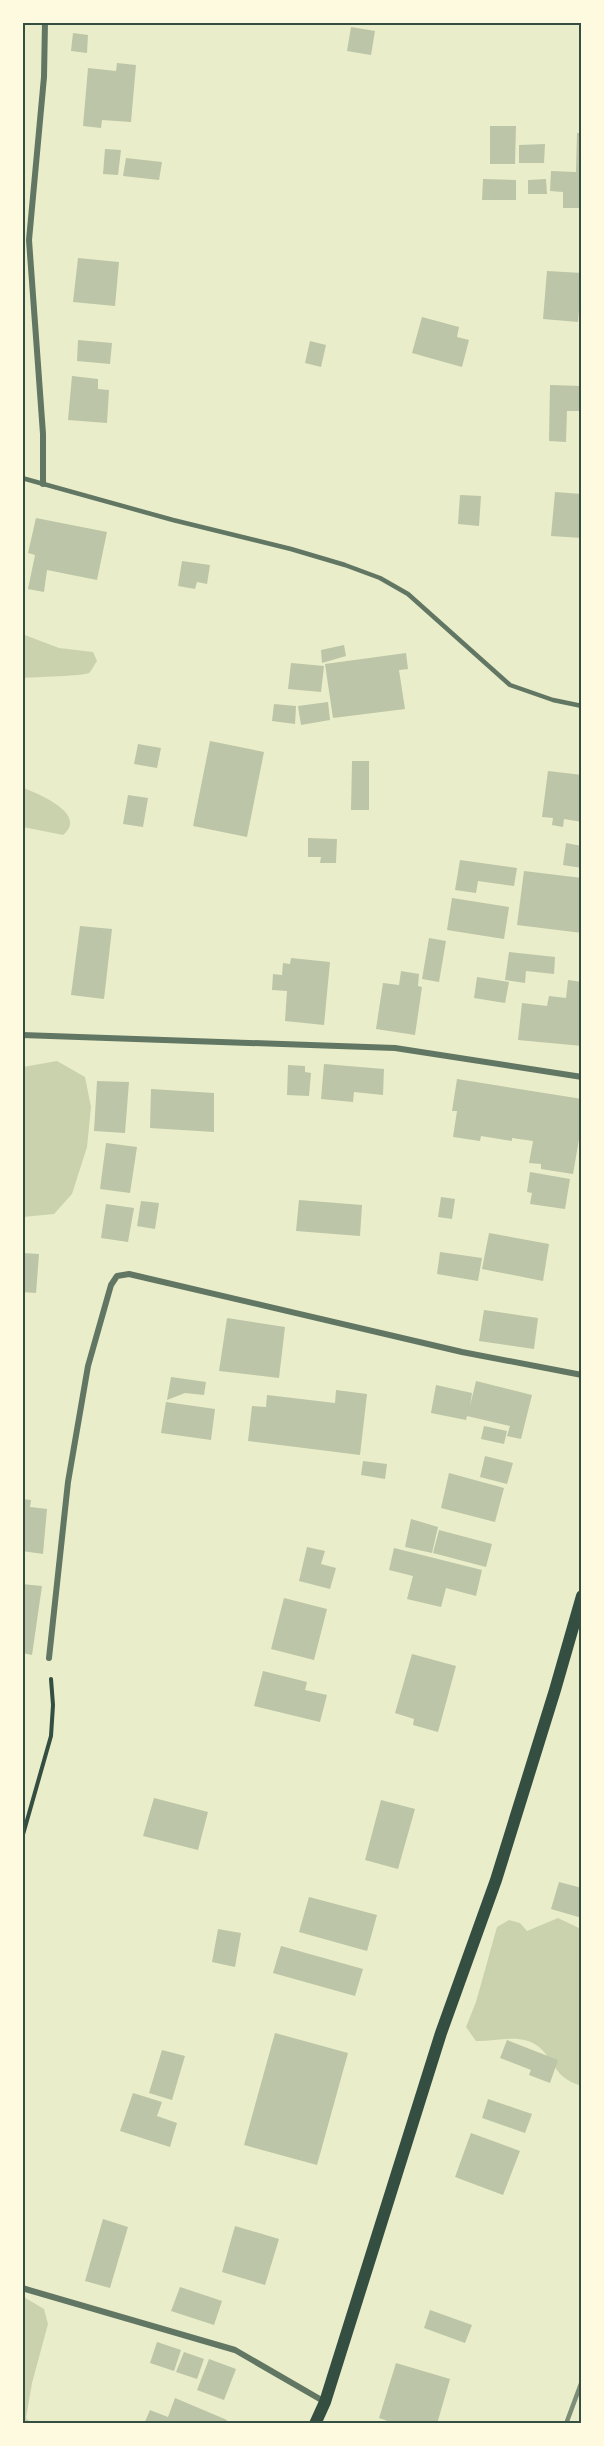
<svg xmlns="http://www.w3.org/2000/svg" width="604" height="2446" font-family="Lato,sans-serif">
  <rect width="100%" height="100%" fill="#e9edc9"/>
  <path fill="#cad2ad" d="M22,634L59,648L93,652L97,661C94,665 92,670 89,673C84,676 33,677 23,678Z
    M23,788C37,793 89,814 63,835L23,827Z
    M57,1061L85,1077L91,1107L87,1147L72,1194L54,1214L23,1217V1067Z
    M558,1918L581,1929V2083L579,2085C554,2077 556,2062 539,2047C521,2032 496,2042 476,2041L466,2027L476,2002L497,1927L509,1920L520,1923L527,1931Z
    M22,2296L44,2309L48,2324L32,2383L26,2418L31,2423H23Z"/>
  <path fill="#bcc5a7" d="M351,27L375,31L371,55L347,51Z
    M73,33L88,35L87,53L71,51Z
    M117,63L136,65L131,122L102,120L101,128L83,126L88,68L116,71Z
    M490,126H516L515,164H490Z
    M577,133H582V208H563V192L550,191L551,171L576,172Z
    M545,144L544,163H519V145Z
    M105,149L121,150L118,175L103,174Z
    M126,158L162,162L159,180L123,176Z
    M483,179L516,180V200H482Z
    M546,179L547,194H528V180Z
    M78,258L119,262L115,306L73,302Z
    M547,271L582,273L578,322L543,319Z
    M422,317L459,327L457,337L469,340L462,367L412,353Z
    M78,340L112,343L110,364L77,361Z
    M310,341L326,345L321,367L305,363Z
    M72,376L98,379V389L109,390L107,423L68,420Z
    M550,385L582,386V411H567L566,442L549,441Z
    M555,492L582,494V538L551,536Z
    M460,495L481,496L479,526L458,524Z
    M36,518L107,532L97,580L47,570L44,592L28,589L35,555L28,553Z
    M182,561L210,565L207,584L197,582L195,589L178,586Z
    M344,645L346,656L322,663L321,650Z
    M406,653L408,669L399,670L405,709L333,718L325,664Z
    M291,663L324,666L321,692L288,689Z
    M328,702L330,720L301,725L298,706Z
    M274,704L296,706L295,724L272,721Z
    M210,741L264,752L247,837L193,826Z
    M138,744L161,748L157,768L134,764Z
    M352,761H369V810H351Z
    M548,771L582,775V822L564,819L563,827L552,825L553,818L542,817Z
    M128,795L148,798L143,827L123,824Z
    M308,838L337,839L336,863H320L321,857H308Z
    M566,843L582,846V868L563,865Z
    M460,860L517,868L514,886L478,881L476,893L455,890Z
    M524,871L582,878V933L517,925Z
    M452,898L509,907L504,939L447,930Z
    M80,926L112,929L104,999L71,995Z
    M429,938L446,941L439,982L422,979Z
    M509,952L555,957L554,974L526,971L525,983L505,980Z
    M291,958L330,962L324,1025L285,1021L287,991L272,990L273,974L282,975L283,963L290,964Z
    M401,971L419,974L418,986L422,987L415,1035L376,1029L383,983L399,985Z
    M477,977L509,982L505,1003L474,998Z
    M568,980L582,982V1046L518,1040L522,1003L547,1006L549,996L566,998Z
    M324,1064L384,1069L383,1095L354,1092L353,1102L321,1099Z
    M288,1065L305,1066V1072L311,1073L309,1096L287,1095Z
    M457,1079L582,1099V1122L573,1174L541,1169V1164L529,1163L533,1141L512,1138V1141L481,1136L480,1141L453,1137L457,1111H452Z
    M97,1081L129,1082L125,1133L94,1131Z
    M151,1089L214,1093V1132L150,1128Z
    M106,1143L137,1147L130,1193L100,1189Z
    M530,1172L570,1179L565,1209L530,1204L532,1193L527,1192Z
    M441,1197L455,1199L452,1219L438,1217Z
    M299,1200L362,1205L360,1236L296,1231Z
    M141,1201L159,1203L155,1229L137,1226Z
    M106,1204L134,1208L128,1242L101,1238Z
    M489,1233L549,1244L543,1281L482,1269Z
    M440,1252L482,1258L478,1281L437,1274Z
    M22,1253L39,1254L36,1293L22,1292Z
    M484,1310L538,1318L534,1349L479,1341Z
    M227,1318L285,1327L279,1378L219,1371Z
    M171,1377L206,1382L204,1395L185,1393L167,1400Z
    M476,1381L532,1395L521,1439L507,1436L510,1426L467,1416L466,1420L431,1413L436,1385L472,1393L470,1406Z
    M336,1390L367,1394L360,1455L248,1441L252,1406L266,1407L267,1395L335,1403Z
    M166,1402L215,1409L211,1440L161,1433Z
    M484,1426L507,1431L504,1444L481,1439Z
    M485,1456L513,1463L507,1484L480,1477Z
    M363,1461L387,1464L385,1479L361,1475Z
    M449,1473L504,1488L495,1522L441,1508Z
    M22,1499L31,1500L30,1507L47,1509L43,1554L22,1551Z
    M411,1519L438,1527L432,1553L405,1547Z
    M439,1530L492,1544L486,1567L433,1553Z
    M307,1547L325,1551L321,1564L336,1568L330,1589L299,1581Z
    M394,1548L482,1570L476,1596L446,1588L441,1607L407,1599L413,1576L389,1570Z
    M22,1584L42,1586L32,1655L22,1653Z
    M284,1598L327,1609L314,1660L271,1649Z
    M412,1654L456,1666L438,1732L413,1725L414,1719L395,1713Z
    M263,1671L307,1682L305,1690L327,1695L320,1722L254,1706Z
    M154,1798L208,1812L198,1850L143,1836Z
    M381,1800L415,1809L398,1869L365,1860Z
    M559,1882L582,1888V1918L551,1909Z
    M309,1897L377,1915L367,1951L299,1932Z
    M218,1929L241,1933L235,1967L212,1962Z
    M281,1946L363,1969L355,1996L273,1973Z
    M275,2033L348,2053L317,2165L244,2145Z
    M507,2040L558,2060L550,2083L529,2075L531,2070L500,2058Z
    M162,2050L185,2056L172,2100L149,2093Z
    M133,2093L162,2102L157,2116L177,2123L170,2147L120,2131Z
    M488,2099L532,2114L525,2133L482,2118Z
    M471,2133L520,2151L503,2195L455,2177Z
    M103,2219L128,2227L110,2288L85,2281Z
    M235,2226L279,2239L265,2285L222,2272Z
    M180,2287L222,2301L214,2325L171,2311Z
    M430,2310L472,2325L465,2343L424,2328Z
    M157,2342L181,2350L174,2371L150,2363Z
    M184,2352L204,2359L197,2379L176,2372Z
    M209,2359L236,2369L224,2400L197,2390Z
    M396,2363L450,2379L437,2424H396L379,2418Z
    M175,2398L227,2420L226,2424H144L150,2410L168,2417Z"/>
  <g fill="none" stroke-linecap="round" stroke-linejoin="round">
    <path stroke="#344e41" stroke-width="4" d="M22,1838L51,1736L53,1705L51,1679"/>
    <path stroke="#617663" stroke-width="4.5" d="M22,478L173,520L291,549L345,565L380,578L408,594L510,685L553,700L582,706"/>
    <path stroke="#617663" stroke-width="6" d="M43,484V434L29,240L44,77L45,22
      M22,1035L395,1048L582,1077
      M49,1658L68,1482L88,1366L111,1285L117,1276L129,1274L462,1352L582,1375
      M22,2288L235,2350L325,2402"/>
    <path stroke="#344e41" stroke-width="12" d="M315,2424L325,2402L441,2033L496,1880L555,1690L582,1596"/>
    <path stroke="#7c8e77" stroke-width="4.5" d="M566,2424L582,2381"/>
  </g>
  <rect width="604" height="2446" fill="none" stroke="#fefae0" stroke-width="48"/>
  <rect x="24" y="24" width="556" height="2398" fill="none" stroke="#344e41" stroke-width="2"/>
</svg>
